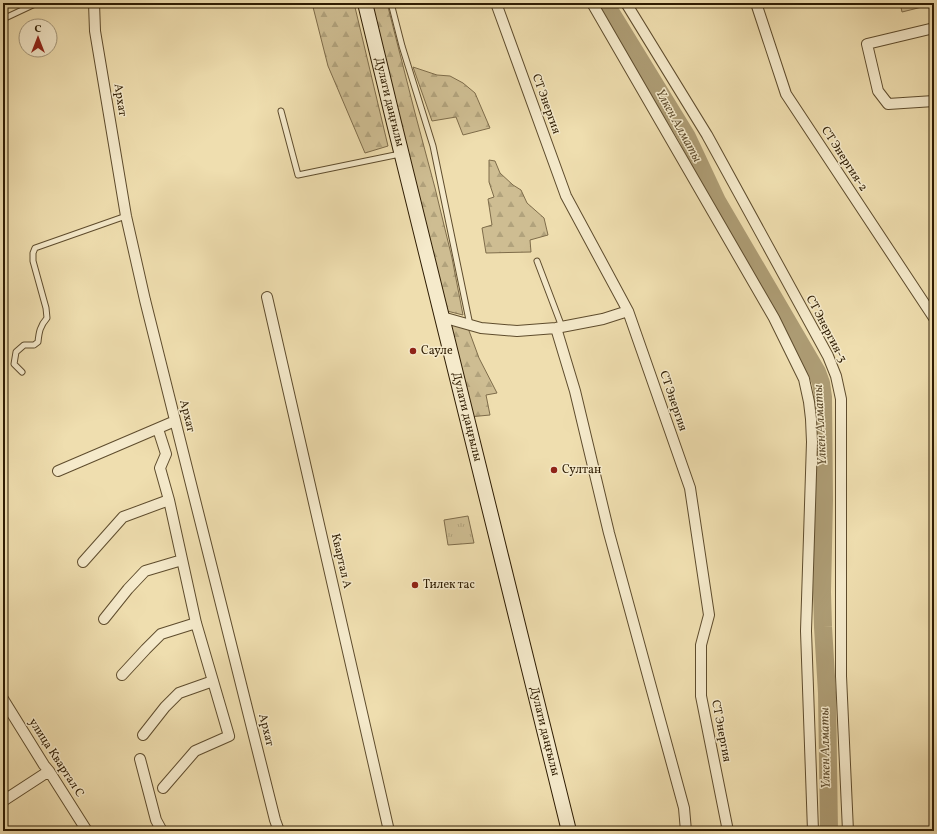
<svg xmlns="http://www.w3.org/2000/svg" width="937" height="834" font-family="Vollkorn,serif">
  <defs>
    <pattern id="forest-firs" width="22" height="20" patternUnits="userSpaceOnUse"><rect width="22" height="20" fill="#cebd92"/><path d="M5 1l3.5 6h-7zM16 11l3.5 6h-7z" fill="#b1a27c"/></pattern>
    <pattern id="park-tufts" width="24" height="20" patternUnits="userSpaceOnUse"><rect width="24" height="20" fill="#cebd92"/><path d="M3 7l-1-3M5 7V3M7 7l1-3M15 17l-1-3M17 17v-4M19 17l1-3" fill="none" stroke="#b1a27c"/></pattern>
  </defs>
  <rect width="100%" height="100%" fill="#efdeaf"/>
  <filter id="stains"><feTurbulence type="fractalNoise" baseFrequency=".005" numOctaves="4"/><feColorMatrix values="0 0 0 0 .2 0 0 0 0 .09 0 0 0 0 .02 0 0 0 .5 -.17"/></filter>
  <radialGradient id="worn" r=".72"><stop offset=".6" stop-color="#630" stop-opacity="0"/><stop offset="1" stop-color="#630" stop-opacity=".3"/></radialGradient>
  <path fill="#cebd92" stroke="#7e6c4a" d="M900,3H934V4L902,12Z"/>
  <path fill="url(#forest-firs)" stroke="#7e6c4a" d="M312,3H354L388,146L365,153L328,66Z
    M371,3H387L415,113L435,188L452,258L463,315L447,311Z
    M413,67L437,75L450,76L463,83L475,93L490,128L463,135L456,117L432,121Z
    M489,160L495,161L500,173L513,185L521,190L527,203L544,218L548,235L530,240L531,252L486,253L482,228L492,225L488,199L494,197L489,182Z
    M448,324L468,328L479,358L497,393L486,395L490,415L469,417Z"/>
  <path fill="url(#park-tufts)" stroke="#7e6c4a" d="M468,516L474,543L448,545L444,520Z"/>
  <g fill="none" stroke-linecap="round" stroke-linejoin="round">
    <path stroke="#ad9c74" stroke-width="18" d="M605,3L687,137L717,201L817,372L821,383L823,397L824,500L822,592L823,627L827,693L829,831"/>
    <g stroke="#5e4c2d" stroke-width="7">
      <path id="service" d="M391,3L402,46L433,146L470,325
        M3,19L37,3
        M281,111L298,175L400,154
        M537,261L562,327
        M22,372L14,364L16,352L24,345H34L38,342C39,332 40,326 47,318L46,308L33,261V253L35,248L126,216"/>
    </g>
    <g stroke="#5e4c2d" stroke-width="12">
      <path id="minor" d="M94,3L95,31L126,216L145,300L275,820L279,831
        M496,3L566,196L628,311L690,488L709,615L701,645V696L728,831
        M592,3L774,318L804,379L809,402L811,419L812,442L806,631L813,831
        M626,3L707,135L828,356L836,376L841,399V676L848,831
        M756,3L786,94L934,318
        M934,28L867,44L878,91L888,104L934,101
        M267,297L389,831
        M442,317L481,328L517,331L556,328L603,319L628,311
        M556,328L575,391L609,533L684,808L686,831
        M158,429L166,454L160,468L169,500L196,623L229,736L195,751L163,788
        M58,471L175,421
        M83,562L123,517L169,500
        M104,619L128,589L145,571L182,560
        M122,675L146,649L161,634L196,623
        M3,699L44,765L49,771L87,831
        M143,735L165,707L179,693L213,681
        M140,759L156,820L162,831
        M3,801L49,771"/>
    </g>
    <g stroke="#2e1c02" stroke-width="16">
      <g id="secondary">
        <path id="s1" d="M365,3L394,123L569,831"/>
      </g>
    </g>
    <use href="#service" stroke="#f5eacb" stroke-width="5"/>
    <use href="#minor" stroke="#f5eacb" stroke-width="10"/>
    <use href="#secondary" stroke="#f5eacb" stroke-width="14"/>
  </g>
  <g fill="#8f2418" stroke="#f5eacb" stroke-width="1.5">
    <circle cx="413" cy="351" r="4"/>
    <circle cx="554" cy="470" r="4"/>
    <circle cx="415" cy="585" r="4"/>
  </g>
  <g text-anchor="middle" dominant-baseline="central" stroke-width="3" stroke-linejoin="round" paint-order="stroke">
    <g font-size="12" fill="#2e1c02" stroke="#f5eacb">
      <text transform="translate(120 100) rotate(81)">Архат</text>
      <text stroke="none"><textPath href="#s1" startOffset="102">Дулати даңғылы</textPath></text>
      <text transform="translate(546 104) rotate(70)">СТ Энергия</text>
      <text transform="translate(844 159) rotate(57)">СТ Энергия-2</text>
      <text transform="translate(826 329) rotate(62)">СТ Энергия-3</text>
      <text transform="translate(673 401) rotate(71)">СТ Энергия</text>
      <text transform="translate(187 416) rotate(76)">Архат</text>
      <text stroke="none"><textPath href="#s1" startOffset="426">Дулати даңғылы</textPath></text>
      <text transform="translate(341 561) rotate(77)">Квартал А</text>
      <text transform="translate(266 730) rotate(76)">Архат</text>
      <text transform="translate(721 731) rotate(79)">СТ Энергия</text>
      <text stroke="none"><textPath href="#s1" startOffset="750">Дулати даңғылы</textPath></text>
      <text transform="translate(56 758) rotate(57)">улица Квартал С</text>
    </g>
    <g font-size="12" fill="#2e1c02" stroke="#f5eacb" text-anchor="start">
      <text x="421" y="351">Сауле</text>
      <text x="562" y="470">Султан</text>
      <text x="423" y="585">Тилек тас</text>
    </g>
    <g font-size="13" font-style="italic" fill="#614f30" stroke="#f5eacb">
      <text transform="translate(678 126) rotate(61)">Үлкен Алматы</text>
      <text transform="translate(821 425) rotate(-93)">Үлкен Алматы</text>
      <text transform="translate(826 748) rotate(-91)">Үлкен Алматы</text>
    </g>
  </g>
  <rect width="937" height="834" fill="none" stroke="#efdeaf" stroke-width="16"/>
  <rect x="4" y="4" width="929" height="826" fill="none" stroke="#2e1c02" stroke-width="2"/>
  <rect x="8" y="8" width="921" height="818" fill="none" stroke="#2e1c02"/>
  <g transform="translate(38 38)"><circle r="19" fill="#f5eacb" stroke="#a5987b"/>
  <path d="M0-3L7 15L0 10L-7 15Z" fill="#8f2418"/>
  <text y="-6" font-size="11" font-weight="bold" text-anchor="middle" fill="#2e1c02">С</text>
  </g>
  <rect width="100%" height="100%" filter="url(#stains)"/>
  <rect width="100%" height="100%" fill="url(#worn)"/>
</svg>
